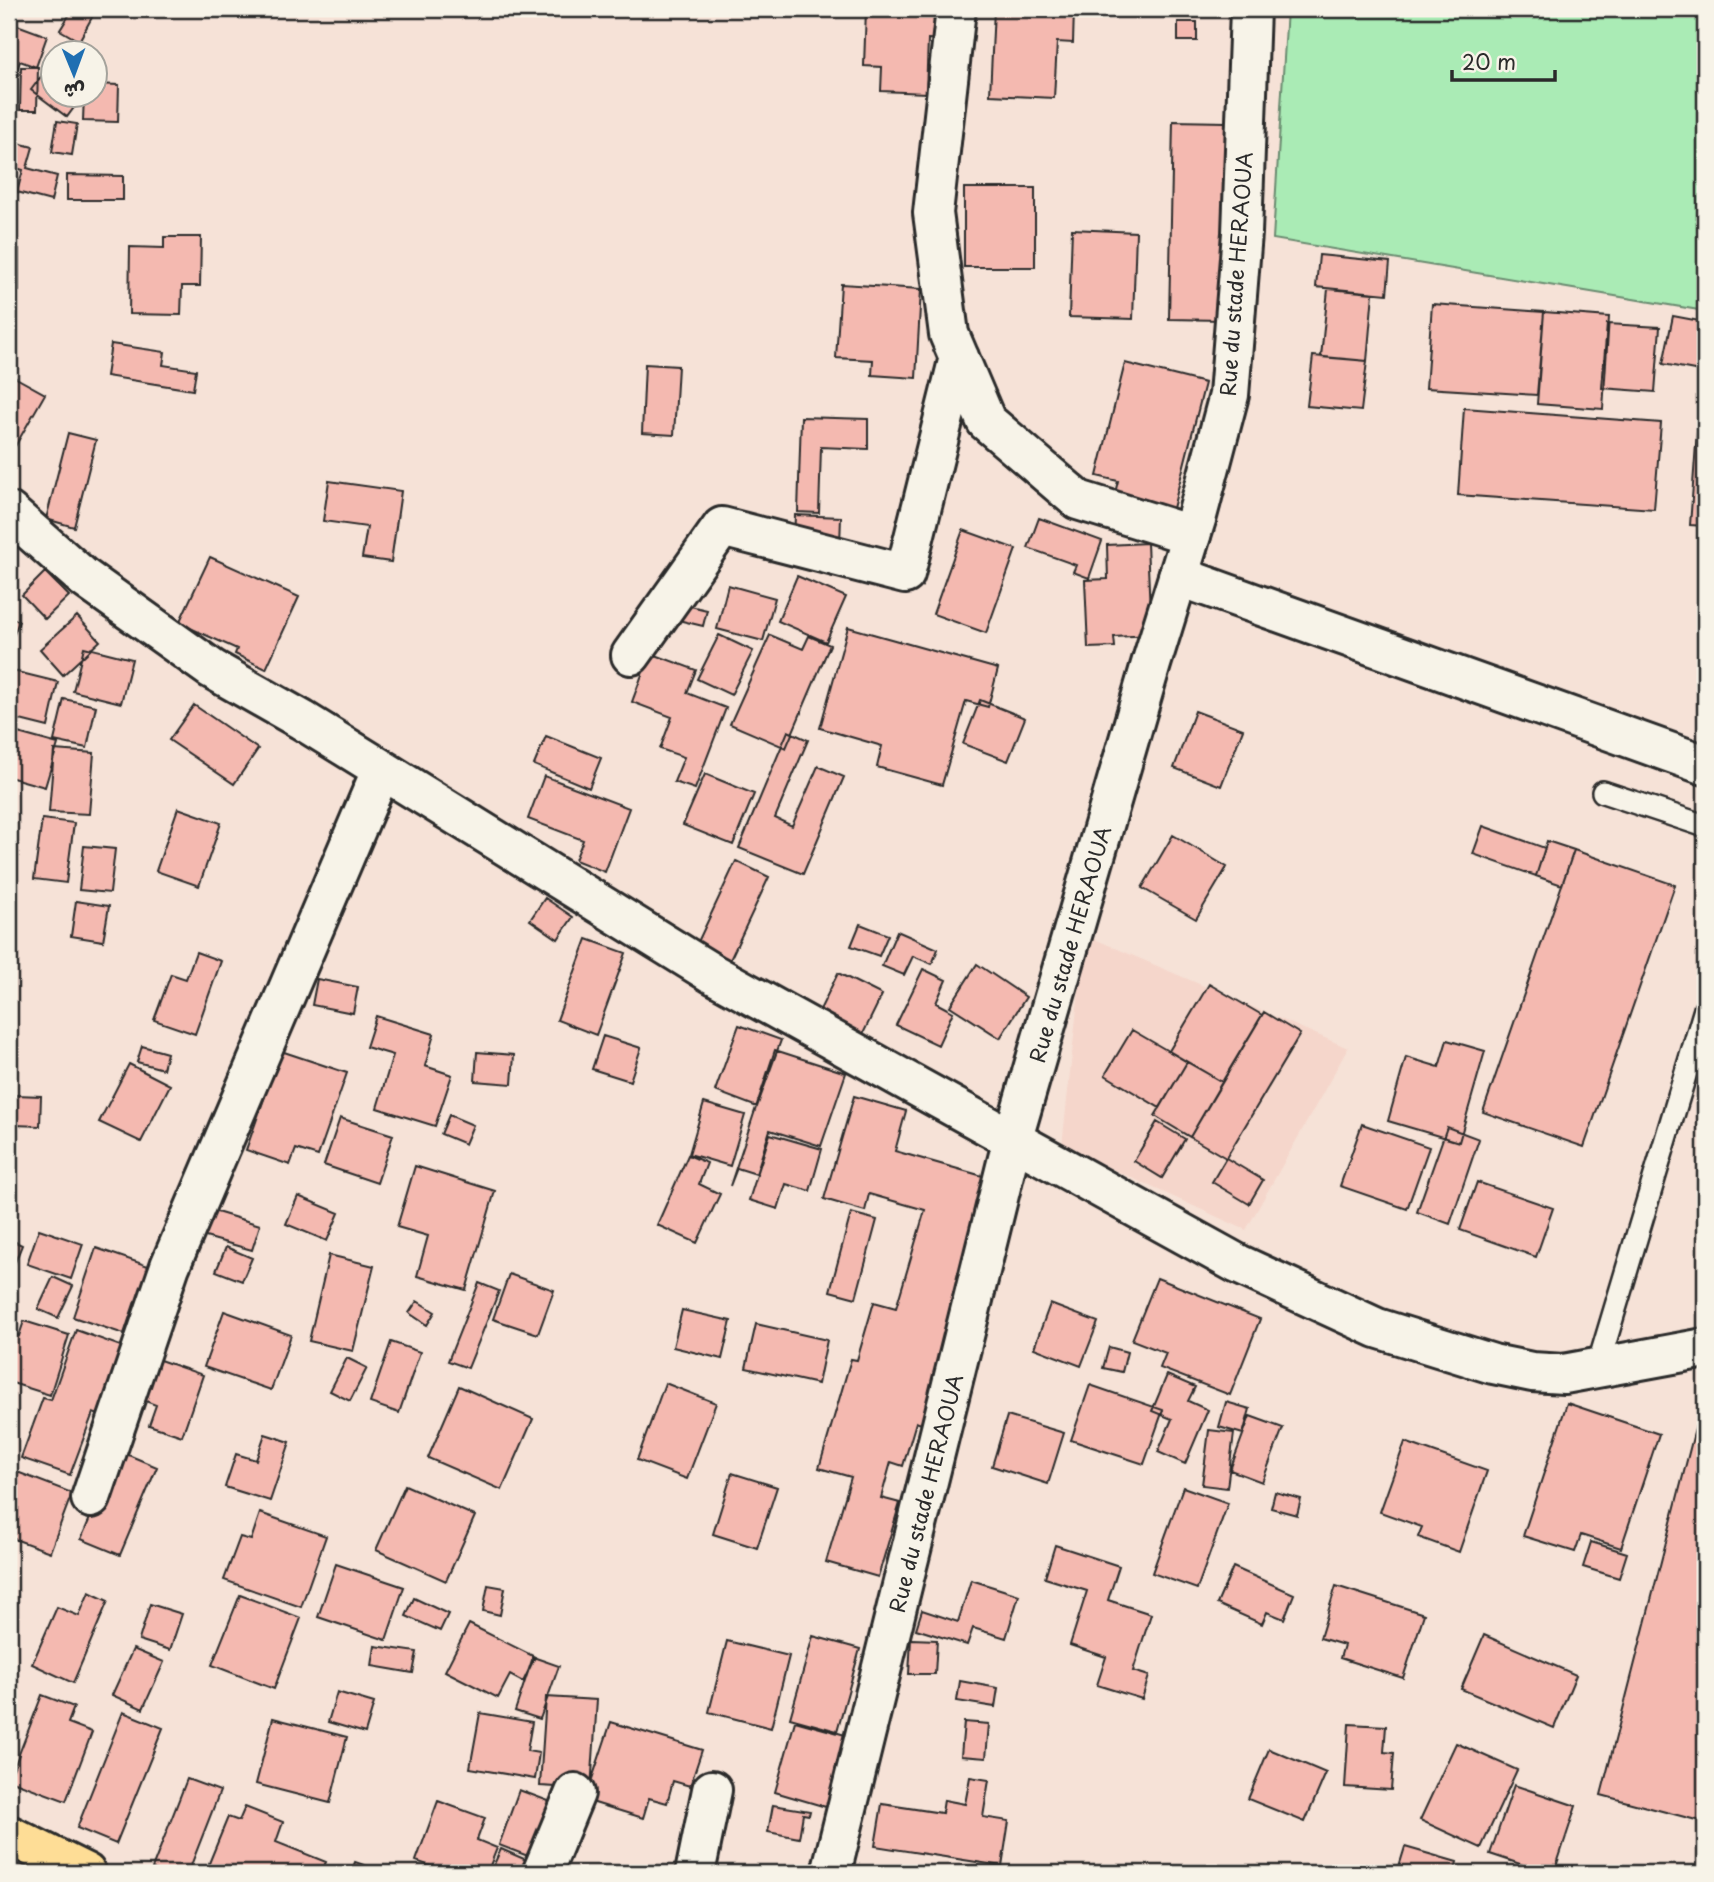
<svg xmlns="http://www.w3.org/2000/svg" width="1714" height="1882" font-family="'Playpen Sans','Playpen Sans Arabic',sans-serif">
  <rect width="100%" height="100%" fill="#f6e2d7"/>
  <filter id="ink" filterUnits="userSpaceOnUse"><feTurbulence type="fractalNoise" baseFrequency=".0143" numOctaves="2"/><feDisplacementMap in="SourceGraphic" scale="14" xChannelSelector="R" yChannelSelector="G"/><feConvolveMatrix kernelMatrix="1 2 1 2 8 2 1 2 1" color-interpolation-filters="sRGB"/></filter>
  <g filter="url(#ink)">
    <path fill="#f5d6cb" d="M1085,935L1348,1048L1246,1230L1062,1146Z"/>
    <path fill="#aaebb5" stroke="#6a8b70" stroke-width="2" d="M1287,9H1705V311L1273,239Z"/>
    <path fill="#f4b9b0" stroke="#2b2b2b" stroke-width="2" d="M73,9L96,10L79,41L60,30Z
      M866,9H948L947,40L928,39L926,93L881,91L882,67L864,66Z
      M994,9H1074L1073,43L1057,42L1054,98L990,95Z
      M9,22L47,36L36,67L20,61L9,94Z
      M1178,22H1197V41H1178Z
      M52,62V94H84L67,117L31,90Z
      M21,67H38L37,110H20Z
      M94,84L119,85L118,122L83,121L84,94H94Z
      M57,121L77,124L72,155L52,152Z
      M1173,121L1226,122L1222,320L1169,319Z
      M10,141L33,147L27,168L57,176L51,201L17,192L23,170L9,166Z
      M67,175L123,176V200H67Z
      M964,188H1035V267H964Z
      M1072,229L1136,232L1133,319L1069,317Z
      M164,237H201L200,286H182L181,315L129,314L130,247L164,248Z
      M9,249H19V291H9Z
      M1319,255L1390,262L1387,294L1316,287Z
      M841,284L921,289L916,378L872,375L873,360L836,358Z
      M1328,289L1373,293L1367,361L1321,357Z
      M1432,304L1544,312L1537,395L1426,388Z
      M1544,312L1609,317L1603,409L1537,404Z
      M1673,316L1705,322V372L1663,364Z
      M1607,324L1660,327L1655,392L1602,388Z
      M111,344L165,352L163,365L196,370L193,390L106,376Z
      M1313,356L1367,361L1361,411L1307,406Z
      M1125,363L1205,383L1170,520L1112,505L1118,481L1097,476Z
      M645,364L678,366L674,435L642,433Z
      M9,374L45,394L13,450L9,448Z
      M1464,408L1661,423L1654,509L1458,495Z
      M801,417L868,419V449L821,447L819,513L798,512Z
      M1698,418H1705V526L1690,525Z
      M68,433L96,440L74,527L46,519Z
      M329,481L401,491L391,562L362,558L367,527L323,521Z
      M795,515L841,517L840,544L794,542Z
      M1039,518L1102,541L1089,578L1073,572L1076,565L1028,548Z
      M963,530L1016,549L986,633L933,614Z
      M1147,543L1151,635L1114,637L1115,647L1088,648L1085,580L1108,579L1107,545Z
      M210,557L299,597L266,669L235,654L237,649L179,623Z
      M45,572L69,596L45,619L22,595Z
      M797,576L846,597L826,642L778,621Z
      M728,585L775,598L763,641L717,629Z
      M682,604L707,610L703,626L678,620Z
      M77,616L100,641L63,675L40,649Z
      M9,617L19,621L9,647Z
      M848,627L998,669L988,707L966,701L942,785L877,767L882,746L820,728Z
      M719,635L753,651L731,695L697,679Z
      M770,635L803,649L809,636L830,645L786,748L730,724Z
      M84,647L132,659L121,703L73,691Z
      M650,653L696,670L687,693L726,708L695,789L674,782L684,757L660,749L672,717L632,702Z
      M9,670L58,682L48,727L12,718L9,733Z
      M64,699L96,706L87,748L54,741Z
      M980,700L1025,718L1008,761L963,744Z
      M194,705L258,749L234,784L169,740Z
      M1195,711L1243,729L1221,786L1174,768Z
      M788,731L808,740L775,818L792,826L818,766L844,777L803,874L739,848Z
      M18,733L58,744L45,787L9,777V763Z
      M546,736L601,758L589,788L534,765Z
      M54,750L94,753L89,814L49,812Z
      M705,774L754,794L733,845L683,825Z
      M544,776L629,808L605,872L575,860L583,840L528,819Z
      M178,808L221,823L199,886L156,871Z
      M42,819L74,823L66,883L34,879Z
      M1483,826L1545,848L1536,876L1473,854Z
      M1173,835L1227,867L1196,919L1142,888Z
      M1547,841L1574,850L1562,885L1536,876Z
      M84,846L115,849L110,893L79,890Z
      M1574,850L1675,885L1584,1147L1483,1112Z
      M736,861L769,877L730,960L697,944Z
      M545,898L573,917L558,939L530,920Z
      M76,901L109,906L103,941L71,936Z
      M860,924L888,935L879,956L851,946Z
      M897,931L938,949L932,964L913,956L904,975L882,966Z
      M587,939L626,953L596,1035L557,1020Z
      M196,952L221,961L195,1034L154,1020L171,974L186,979Z
      M977,964L1026,997L1000,1038L950,1006Z
      M923,969L946,980L936,1003L953,1012L938,1045L896,1025Z
      M838,973L882,995L860,1040L816,1018Z
      M317,979L358,987L353,1013L312,1005Z
      M1209,984L1262,1015L1222,1082L1169,1051Z
      M1264,1012L1300,1034L1226,1158L1190,1137Z
      M376,1016L434,1034L425,1066L452,1075L435,1126L377,1108L393,1055L366,1047Z
      M739,1025L781,1040L757,1107L715,1091Z
      M1132,1030L1187,1062L1160,1108L1105,1075Z
      M603,1036L641,1048L630,1081L592,1069Z
      M1447,1040L1485,1051L1459,1142L1388,1121L1406,1057L1439,1067Z
      M142,1046L167,1053L163,1069L137,1062Z
      M775,1050L846,1073L821,1146L770,1130L756,1174L737,1168L730,1186Z
      M281,1051L347,1073L318,1156L296,1149L290,1165L246,1150Z
      M477,1052L514,1055L512,1084L475,1081Z
      M1187,1062L1222,1082L1190,1137L1155,1116Z
      M129,1064L170,1085L141,1142L99,1122Z
      M16,1095L41,1096L40,1126L15,1125Z
      M854,1096L906,1111L895,1151L993,1179L921,1424L916,1422L903,1466L891,1462L881,1498L900,1503L878,1577L826,1562L851,1477L819,1468L851,1359L857,1360L874,1302L896,1308L925,1210L869,1194L865,1211L824,1199Z
      M704,1103L745,1115L730,1166L689,1154Z
      M449,1115L473,1125L465,1144L441,1134Z
      M340,1118L393,1135L377,1183L324,1165Z
      M1157,1122L1185,1139L1162,1178L1134,1161Z
      M1362,1124L1429,1147L1407,1209L1340,1186Z
      M1447,1127L1479,1139L1450,1224L1417,1212Z
      M770,1134L822,1149L810,1191L786,1184L778,1209L749,1200Z
      M688,1155L707,1163L699,1184L720,1194L697,1243L657,1225Z
      M1226,1158L1263,1180L1249,1204L1212,1182Z
      M415,1166L495,1191L466,1290L417,1276L428,1236L397,1227Z
      M1477,1182L1553,1208L1536,1257L1460,1230Z
      M298,1196L339,1213L327,1241L286,1224Z
      M210,1210L260,1225L252,1250L202,1236Z
      M851,1213L877,1220L856,1298L830,1291Z
      M39,1229L83,1244L71,1279L27,1264Z
      M9,1239L22,1245L9,1277Z
      M226,1247L252,1258L242,1281L216,1271Z
      M96,1248L157,1269L145,1305L135,1301L124,1334L73,1317Z
      M329,1255L374,1266L353,1351L309,1341Z
      M509,1274L554,1290L538,1334L493,1319Z
      M53,1277L73,1286L58,1318L38,1309Z
      M1157,1278L1260,1319L1230,1395L1160,1368L1166,1353L1132,1340Z
      M479,1283L499,1291L468,1368L448,1361Z
      M417,1301L435,1312L427,1325L409,1313Z
      M1050,1304L1098,1322L1081,1366L1034,1348Z
      M682,1310L731,1321L722,1359L673,1347Z
      M224,1311L291,1335L271,1390L204,1367Z
      M24,1321L69,1335L50,1395L9,1382V1332L19,1336Z
      M756,1324L827,1340L818,1384L746,1368Z
      M76,1330L129,1349L105,1417L93,1413L70,1475L21,1458L43,1398L51,1400Z
      M391,1342L420,1352L399,1413L370,1403Z
      M1109,1347L1127,1352L1122,1372L1103,1368Z
      M154,1358L203,1375L182,1436L149,1425L156,1405L140,1399Z
      M347,1358L367,1368L350,1401L330,1391Z
      M1167,1375L1195,1387L1188,1401L1208,1410L1185,1464L1158,1452L1172,1419L1152,1411Z
      M665,1383L716,1403L687,1479L637,1460Z
      M1090,1385L1163,1410L1144,1464L1071,1440Z
      M459,1386L533,1419L502,1490L428,1458Z
      M1705,1390V1802L1700,1821L1601,1795Z
      M1226,1402L1250,1409L1243,1434L1219,1427Z
      M1567,1403L1659,1434L1621,1548L1581,1535L1575,1552L1523,1536Z
      M1007,1416L1064,1433L1048,1484L992,1466Z
      M1250,1416L1283,1428L1262,1482L1230,1470Z
      M1209,1430L1234,1433L1227,1488L1202,1485Z
      M265,1434L290,1442L270,1501L225,1487L236,1454L256,1460Z
      M1405,1442L1487,1471L1459,1552L1418,1537L1422,1527L1380,1512Z
      M119,1451L157,1467L120,1555L81,1539Z
      M12,1470L72,1493L50,1552L9,1537V1479Z
      M732,1473L777,1487L757,1548L713,1534Z
      M405,1485L475,1516L446,1581L376,1550Z
      M1183,1487L1228,1503L1197,1589L1152,1573Z
      M1275,1492L1301,1499L1297,1515L1271,1508Z
      M260,1513L326,1536L301,1607L224,1580L240,1537L251,1540Z
      M1591,1542L1627,1553L1619,1578L1583,1567Z
      M1055,1545L1119,1566L1108,1600L1151,1614L1133,1671L1149,1676L1142,1699L1097,1685L1106,1657L1070,1645L1087,1591L1045,1578Z
      M336,1564L404,1587L386,1640L318,1617Z
      M1233,1567L1294,1594L1284,1619L1267,1612L1262,1624L1217,1604Z
      M971,1580L1019,1595L1006,1638L973,1628L967,1645L916,1629L922,1610L958,1622Z
      M488,1585L505,1588L500,1615L483,1611Z
      M1336,1586L1424,1614L1403,1678L1340,1658L1344,1645L1320,1638Z
      M89,1592L108,1601L73,1683L32,1664L57,1607L79,1616Z
      M240,1595L301,1618L274,1689L212,1665Z
      M414,1598L448,1614L440,1631L406,1616Z
      M150,1604L182,1614L170,1650L139,1640Z
      M469,1624L535,1657L523,1682L510,1675L498,1698L445,1671Z
      M1484,1635L1576,1675L1554,1728L1461,1689Z
      M813,1636L860,1649L837,1731L790,1718Z
      M911,1639L937,1640L935,1674H909Z
      M727,1641L789,1656L771,1728L709,1712Z
      M375,1646L417,1652L413,1673L372,1666Z
      M133,1649L164,1662L143,1709L112,1695Z
      M533,1657L559,1666L540,1719L515,1711Z
      M960,1681L998,1688L995,1707L957,1701Z
      M337,1692L374,1703L365,1733L328,1722Z
      M42,1695L74,1707L68,1723L92,1732L66,1801L9,1780Z
      M546,1697L597,1700L591,1789L540,1786Z
      M123,1712L163,1728L116,1844L77,1828Z
      M480,1713L532,1722L527,1751L539,1753L535,1779L470,1768Z
      M273,1718L347,1737L330,1803L256,1784Z
      M795,1721L856,1738L836,1810L775,1792Z
      M611,1722L702,1750L690,1786L673,1781L667,1803L649,1798L643,1818L585,1800Z
      M964,1722L989,1724L986,1758L961,1756Z
      M1349,1724L1386,1726L1384,1752L1394,1753L1391,1790L1345,1787Z
      M1456,1743L1517,1770L1481,1848L1420,1820Z
      M1269,1749L1326,1773L1305,1822L1248,1799Z
      M970,1777L989,1780L983,1817L1009,1821L1002,1866L875,1846L882,1804L942,1813L944,1800L965,1804Z
      M187,1779L220,1791L188,1873H164L152,1869Z
      M1514,1785L1576,1806L1554,1873H1547L1490,1854Z
      M519,1790L562,1806L541,1861L499,1845Z
      M438,1801L485,1818L477,1840L497,1848L487,1873H450L416,1861Z
      M773,1805L810,1811L809,1815L803,1814L799,1838L768,1832Z
      M245,1807L283,1822L276,1842L326,1862L321,1873H205L228,1817L239,1821Z
      M1405,1847L1457,1862L1454,1873H1397Z
      M501,1849L538,1865L535,1873H490Z
      M355,1862L384,1872V1873H351Z"/>
    <g fill="none" stroke-linecap="round" stroke-linejoin="round">
      <g stroke="#2b2b2b" stroke-width="26">
        <path id="service" d="M1603,792L1705,826
          M1597,1369L1705,1009"/>
      </g>
      <g stroke="#2b2b2b" stroke-width="44">
        <path id="minor" d="M956,9L933,213L949,334L986,421L1078,500L1191,535
          M1178,576L1705,765
          M631,655L722,527L905,574L959,357
          M91,1498L170,1266L381,771
          M542,1873L575,1793
          M695,1873L712,1790"/>
      </g>
      <g stroke="#2b2b2b" stroke-width="44">
        <path id="tertiary" d="M9,512L83,577L212,669L302,720L713,974L1238,1264L1377,1328L1493,1364L1532,1372L1564,1374L1705,1348
          M831,1873L1013,1138L1151,664L1197,516L1229,395L1242,233L1250,9"/>
      </g>
      <g stroke="#2b2b2b" stroke-width="44">
        <path id="primary" d="M9,1835L86,1873"/>
      </g>
      <use href="#service" stroke="#f7f3e8" stroke-width="21"/>
      <use href="#minor" stroke="#f7f3e8" stroke-width="38"/>
      <use href="#tertiary" stroke="#f7f3e8" stroke-width="38"/>
      <use href="#primary" stroke="#fedd96" stroke-width="38"/>
    </g>
  </g>
  <g text-anchor="middle" dominant-baseline="central" stroke-width="6" stroke-linejoin="round" paint-order="stroke">
    <g font-size="21" fill="#2b2b2b" stroke="#f7f3e8">
      <text transform="translate(1235 274) rotate(-86)">Rue du stade HERAOUA</text>
      <text transform="translate(1069 944) rotate(-74)">Rue du stade HERAOUA</text>
      <text transform="translate(925 1493) rotate(-76)">Rue du stade HERAOUA</text>
    </g>
  </g>
  <rect width="1714" height="1882" fill="none" stroke="#f7f3e8" stroke-width="35"/>
  <rect x="18" y="18" width="1679" height="1847" fill="none" stroke="#2b2b2b" stroke-width="2.5" filter="url(#ink)"/>
  <g transform="translate(74 74) rotate(179)"><circle r="33" fill="#f7f3e8" stroke="#a5a39c" stroke-width="2"/>
  <path d="M0-5L12 26L0 18L-12 26Z" fill="#1f6fb2"/>
  <text y="-10" font-size="19" font-weight="bold" text-anchor="middle" fill="#2b2b2b">ش</text>
  </g>
  <path d="M1452 70v10h103v-10" fill="none" stroke="#2b2b2b" stroke-width="3.5"/>
  <text x="1462" y="70" font-size="21" fill="#2b2b2b" stroke="#f7f3e8" stroke-width="5" paint-order="stroke">20 m</text>
</svg>
